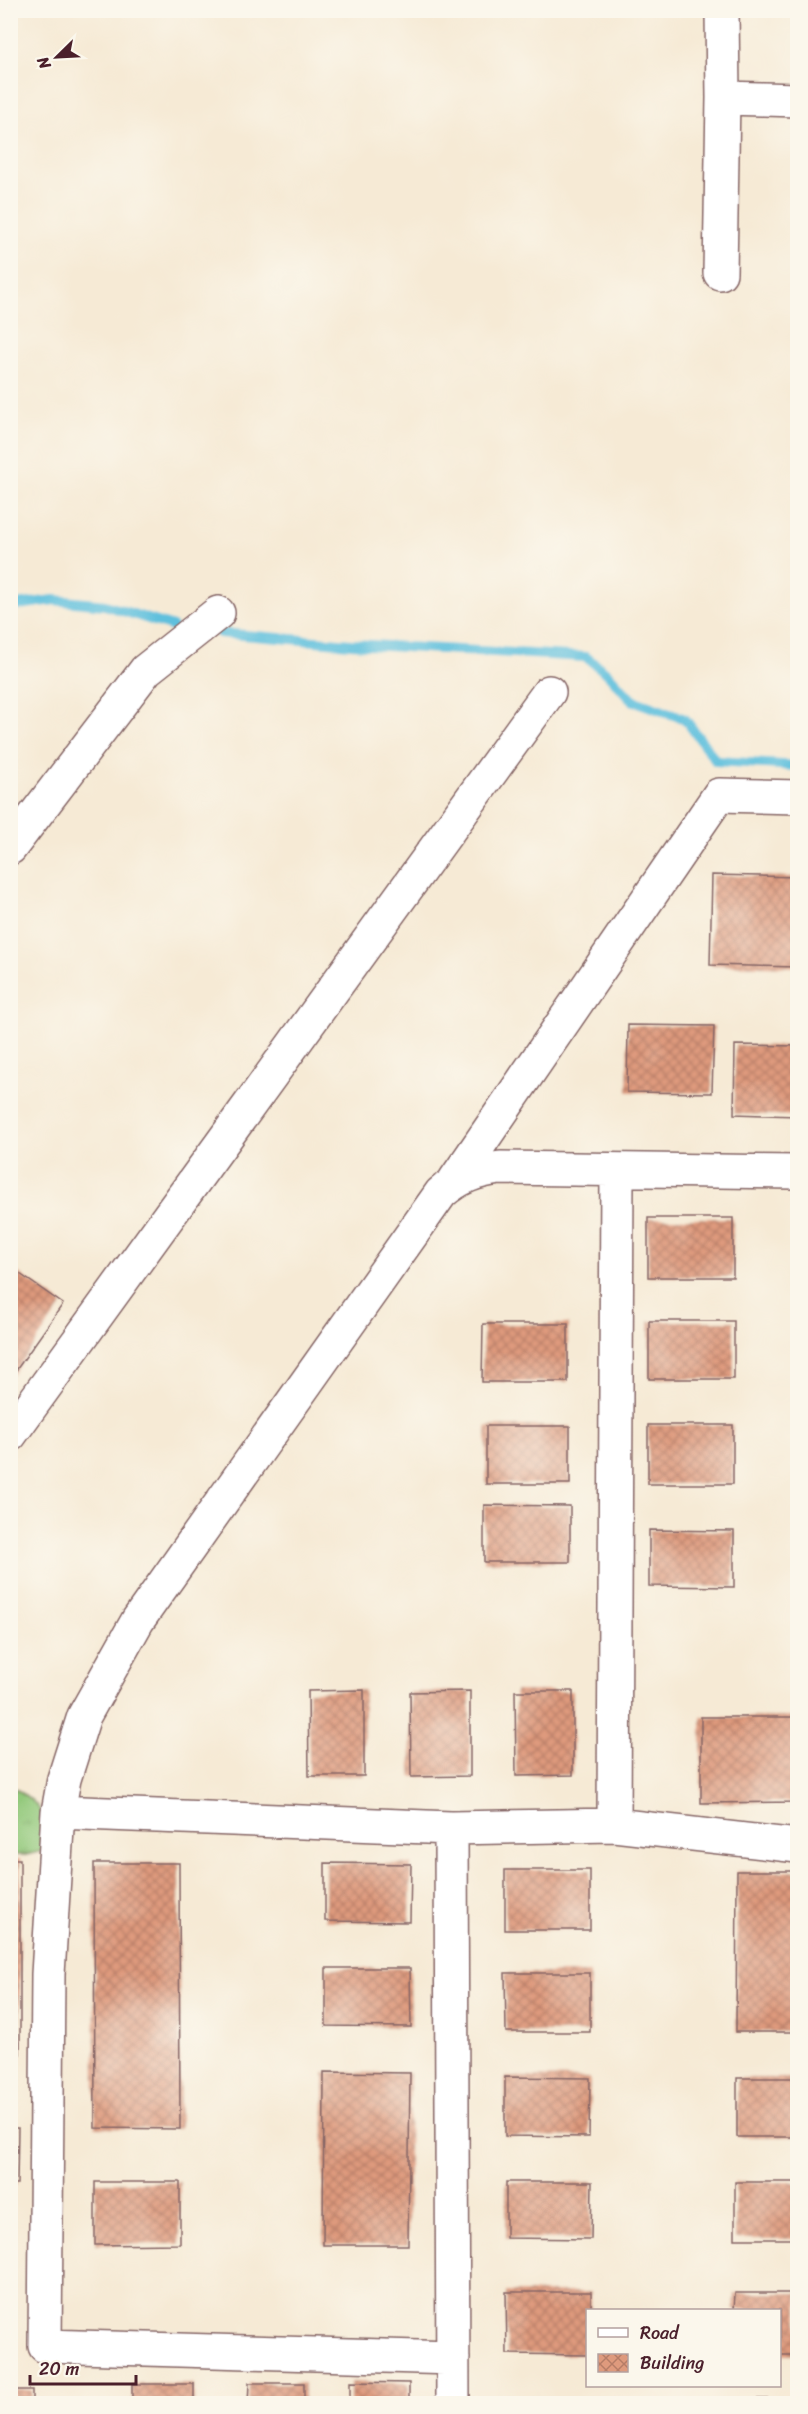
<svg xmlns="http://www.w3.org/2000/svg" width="808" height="2414" font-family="Sriracha,sans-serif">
  <defs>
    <pattern id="grass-tufts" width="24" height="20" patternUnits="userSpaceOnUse" patternTransform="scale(1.5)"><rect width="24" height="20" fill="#93c97b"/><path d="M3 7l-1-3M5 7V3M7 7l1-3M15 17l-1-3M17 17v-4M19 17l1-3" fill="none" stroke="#80ac6a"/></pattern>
    <pattern id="building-cross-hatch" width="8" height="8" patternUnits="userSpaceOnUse" patternTransform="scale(1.5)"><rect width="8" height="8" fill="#de9a7d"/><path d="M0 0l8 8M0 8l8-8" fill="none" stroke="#b67d67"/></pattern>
  </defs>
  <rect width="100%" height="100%" fill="#fbf7ec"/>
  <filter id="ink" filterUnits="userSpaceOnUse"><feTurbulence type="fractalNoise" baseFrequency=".0167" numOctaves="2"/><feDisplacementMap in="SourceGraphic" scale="12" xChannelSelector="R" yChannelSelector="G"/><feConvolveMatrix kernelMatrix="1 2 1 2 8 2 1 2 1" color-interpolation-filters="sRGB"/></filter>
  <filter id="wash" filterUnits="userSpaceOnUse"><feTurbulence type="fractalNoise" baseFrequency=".008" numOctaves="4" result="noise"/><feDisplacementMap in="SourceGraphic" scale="24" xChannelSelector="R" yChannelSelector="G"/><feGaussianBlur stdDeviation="1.35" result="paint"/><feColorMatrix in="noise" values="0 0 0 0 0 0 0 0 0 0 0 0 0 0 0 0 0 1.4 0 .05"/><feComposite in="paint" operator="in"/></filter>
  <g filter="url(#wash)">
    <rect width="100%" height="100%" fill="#f6ead5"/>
    <path fill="url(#grass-tufts)" stroke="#6e7453" stroke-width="1.5" d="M11,1786C42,1805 48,1813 43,1851L26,1855H11Z"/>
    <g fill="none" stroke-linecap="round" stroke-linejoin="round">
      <path stroke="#5fc0dd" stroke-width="10" d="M10,606L54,600L105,605L173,627
        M220,633L351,644L586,657L608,674L632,700L685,719L716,761L798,766"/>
    </g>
    <g id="blocks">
      <path fill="url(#building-cross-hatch)" d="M712,875L798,877V967L710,965Z
        M628,1025L714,1026L712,1093L627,1092Z
        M735,1045L798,1046V1116L734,1114Z
        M648,1218H733V1277H648Z
        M10,1267L63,1304L12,1376L10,1375Z
        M649,1321H734V1379H649Z
        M483,1324H568V1382H482Z
        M648,1425H733V1484H648Z
        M486,1426H570V1484H486Z
        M484,1505L570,1506V1562H484Z
        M649,1530L734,1531V1587L649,1586Z
        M364,1690V1776H309L308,1691Z
        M470,1691V1776L411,1777L410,1692Z
        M515,1691H573V1775L516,1776Z
        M701,1717H798V1802L701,1803Z
        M10,1859H20V2054H10Z
        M94,1863H179L180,2129L95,2128Z
        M325,1863L411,1864L410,1922L325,1921Z
        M505,1870H590V1930H505Z
        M737,1871H798V2032H736Z
        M326,1968H410L411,2027L326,2026Z
        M505,1973H590V2032H506Z
        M324,2072L410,2073L408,2245H323Z
        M505,2077L590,2078L589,2137L505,2136Z
        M737,2078H798V2137H737Z
        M10,2128H18L17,2184H10Z
        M95,2182H180V2244L95,2245Z
        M506,2182H592L591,2239L506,2238Z
        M735,2182H798V2239H735Z
        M506,2292H591V2310H588V2355L507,2354Z
        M735,2293H798V2355H780V2310H734Z
        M350,2382L409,2383V2403H350Z
        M249,2383H304V2403H248Z
        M132,2384H194V2403H132Z
        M10,2390H32V2403H10Z
        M507,2399H592V2403H507Z
        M734,2399H798V2403H734Z"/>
    </g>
  </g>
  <g filter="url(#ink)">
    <use href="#blocks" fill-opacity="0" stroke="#866666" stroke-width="1.5"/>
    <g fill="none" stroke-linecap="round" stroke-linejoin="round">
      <g stroke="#866666" stroke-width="36">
        <path id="minor" d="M722,10L723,98L798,100
          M720,273L723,98
          M10,848L146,670L218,613
          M455,1180L719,795L798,797
          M10,1435L549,692
          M58,1812L451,1828L614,1825L798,1846
          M614,1825L617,1171
          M451,1828L453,2404
          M453,2358L45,2346L48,1974L58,1812L64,1779L84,1716L138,1620L441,1193C459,1177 476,1171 500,1168L798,1172"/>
      </g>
      <use href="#minor" stroke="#fff" stroke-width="33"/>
    </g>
  </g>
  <rect width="808" height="2414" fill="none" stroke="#fbf7ec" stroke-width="36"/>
  <rect x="586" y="2309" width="195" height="78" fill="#fbf7ec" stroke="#b4a19f" stroke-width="1.5"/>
  <rect x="598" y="2328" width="30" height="9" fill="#ffffff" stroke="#b4a19f" stroke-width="1.5"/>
  <text x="640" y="2339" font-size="18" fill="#4a1f2b">Road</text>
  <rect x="598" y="2354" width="30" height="18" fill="url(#building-cross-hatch)" stroke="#b4a19f" stroke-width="1.5"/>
  <text x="640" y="2369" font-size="18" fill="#4a1f2b">Building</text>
  <g transform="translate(57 57) rotate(246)" stroke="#fbf7ec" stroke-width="4.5" paint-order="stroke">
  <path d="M0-4.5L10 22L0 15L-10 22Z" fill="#4a1f2b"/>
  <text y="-9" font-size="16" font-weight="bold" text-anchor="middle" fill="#4a1f2b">N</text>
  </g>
  <path d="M30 2375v9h106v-9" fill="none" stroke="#4a1f2b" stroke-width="3"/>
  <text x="39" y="2375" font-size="18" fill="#4a1f2b" stroke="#fbf7ec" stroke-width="4.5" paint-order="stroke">20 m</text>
</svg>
